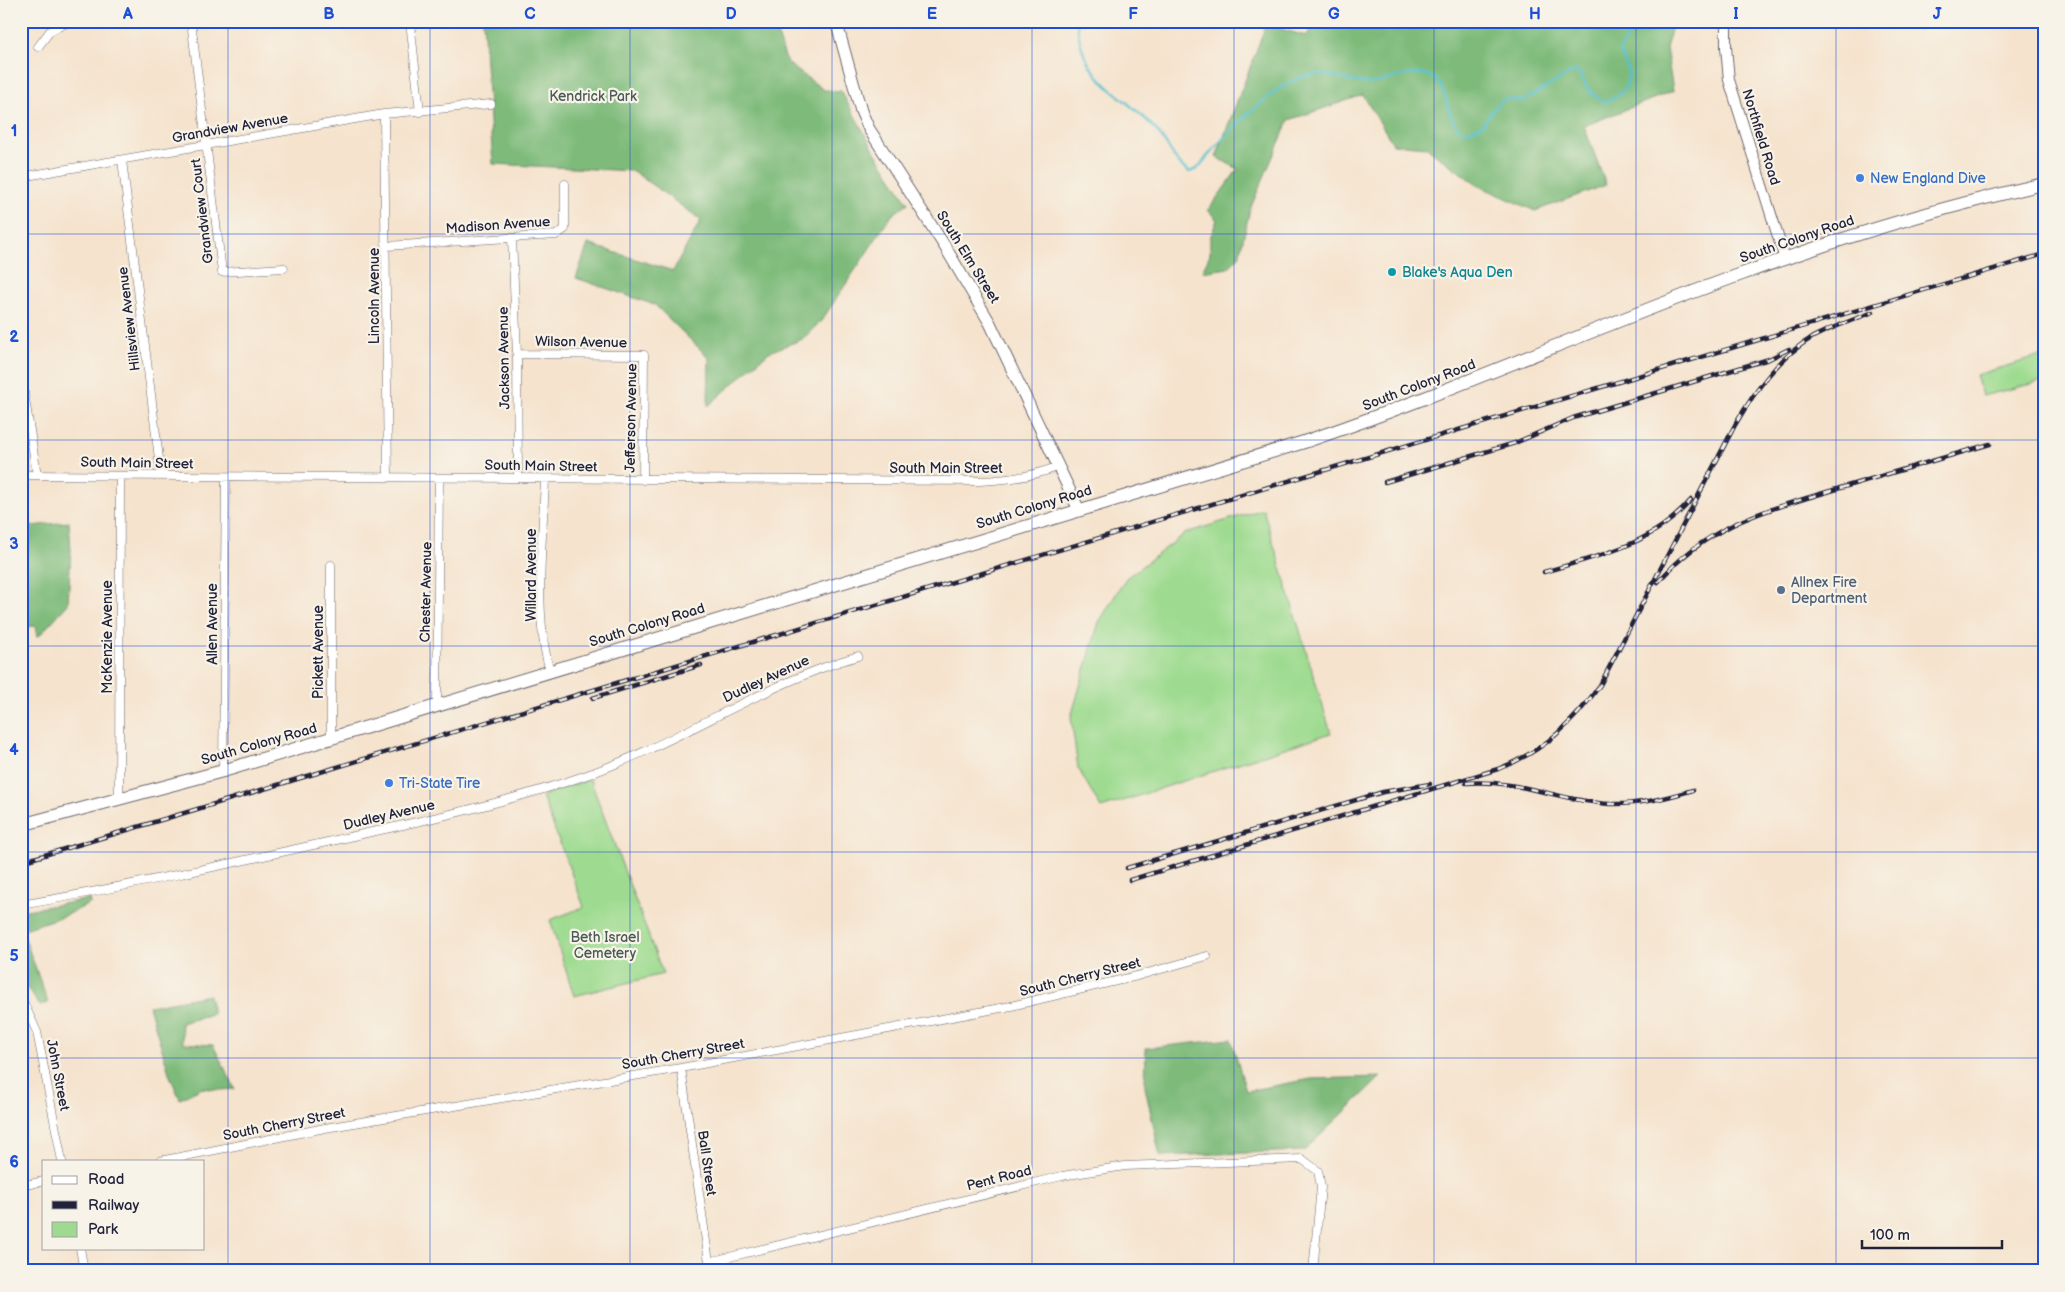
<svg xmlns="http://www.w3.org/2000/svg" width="2065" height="1292" font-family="'Balsamiq Sans',sans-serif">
  <rect width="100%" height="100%" fill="#f7f3e8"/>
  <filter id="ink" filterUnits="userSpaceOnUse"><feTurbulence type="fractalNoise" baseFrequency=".02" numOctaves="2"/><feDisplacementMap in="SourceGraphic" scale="10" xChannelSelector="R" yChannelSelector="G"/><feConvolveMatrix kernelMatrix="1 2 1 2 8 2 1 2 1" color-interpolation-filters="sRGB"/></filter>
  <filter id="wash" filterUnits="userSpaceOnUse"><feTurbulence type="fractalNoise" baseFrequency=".0096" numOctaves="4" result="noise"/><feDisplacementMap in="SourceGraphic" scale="20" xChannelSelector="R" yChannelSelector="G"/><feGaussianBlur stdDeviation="1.12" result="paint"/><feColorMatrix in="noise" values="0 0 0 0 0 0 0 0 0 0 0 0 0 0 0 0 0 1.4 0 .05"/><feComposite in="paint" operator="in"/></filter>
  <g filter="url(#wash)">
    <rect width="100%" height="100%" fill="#f5e3cd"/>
    <path fill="#9edb90" stroke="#607e66" d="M2044,355V381L1982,396L1976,375Z
      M1263,509L1331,733L1101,808L1078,768L1071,717L1099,622L1126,578L1186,533Z
      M590,779L663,974L574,996L550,920L584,907L542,796Z"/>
    <path fill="#7ebb7a" stroke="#506e5a" d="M483,21H773L787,63L824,90L841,91L875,152L908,203L891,216L822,320L803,339L769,352L708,406L709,358L655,305L576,278L588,244L673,271L701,220L633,171L493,164Z
      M1317,21H1687L1672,27L1666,48L1673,91L1584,126L1606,185L1535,211L1477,185L1426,147L1393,144L1363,95L1289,120L1250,209L1239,257L1228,268L1202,272L1210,254V238L1217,220L1208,210L1238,169L1216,157L1266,25L1306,36Z
      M69,522L71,550L68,604L38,637L36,626L21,627V527Z
      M90,899L91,903L69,914L22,930L48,1003L39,1005L21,979V911Z
      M209,995L213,1014L181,1023L183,1043L213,1045L235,1089L220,1090L202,1088L180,1099L170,1076L149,1006Z
      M1231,1039L1246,1091L1311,1079L1381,1077L1304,1151L1160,1156L1145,1087L1146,1048Z"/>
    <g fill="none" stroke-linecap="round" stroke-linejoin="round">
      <path stroke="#56c1d0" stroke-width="2.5" d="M1077,21C1081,83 1120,89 1156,130C1167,142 1175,164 1189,172L1197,169C1220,140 1279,75 1317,74C1335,74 1354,85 1373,83C1390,81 1419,66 1435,79C1450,90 1445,127 1467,132L1482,125L1498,103L1507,99L1523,101L1574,71L1578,72L1590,92L1603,102C1617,99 1631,88 1628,71C1626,63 1621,58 1620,49L1632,30L1635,21"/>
    </g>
  </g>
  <g filter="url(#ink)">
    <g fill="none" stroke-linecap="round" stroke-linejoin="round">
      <g stroke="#6c666e" stroke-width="9">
        <path id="minor" d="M191,21L222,272L284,268
          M410,21L420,112
          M38,47L50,31L71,21
          M384,114L388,478
          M122,160L161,475
          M21,177L384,114L491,104
          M512,238L517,354L518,477
          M387,246L556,235L565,229V184
          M517,354L644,355L643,480
          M21,373L37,475
          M21,475L979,481C1007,480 1033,477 1059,466
          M545,479C543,537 533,615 550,671
          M437,705L439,479
          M331,738V565
          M223,771L226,477
          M119,799L120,476
          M21,905C130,886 237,862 345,838C425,820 506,803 584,776C679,743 762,684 858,656
          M21,997L37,1032L62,1161
          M681,1068L709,1262L1062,1176L1125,1166L1302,1159L1318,1171L1321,1187L1313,1271
          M160,1161L325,1128L681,1068L1011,1006L1137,976L1207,956
          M21,1186L44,1181
          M80,1248L84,1271"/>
      </g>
      <g stroke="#6c666e" stroke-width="12">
        <path id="tertiary" d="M1726,21V47L1729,80L1785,259"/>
      </g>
      <g stroke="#6c666e" stroke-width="13">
        <path id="secondary" d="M836,21L861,111L869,129L944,245L990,323L1079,510"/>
      </g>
      <g stroke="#6c666e" stroke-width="14">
        <path id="primary" d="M21,825L223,771L1304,442C1452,392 1594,327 1742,274C1840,238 1941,207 2044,184"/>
      </g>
      <use href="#minor" stroke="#fff" stroke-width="8"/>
      <use href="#tertiary" stroke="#fff" stroke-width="10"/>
      <use href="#secondary" stroke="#fff" stroke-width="11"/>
      <use href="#primary" stroke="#fff" stroke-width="12"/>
      <g stroke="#22223b" stroke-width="4.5">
        <path id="rail" d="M1385,482L1515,443L1573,418L1769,359L1789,349
          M1544,572C1598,556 1653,545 1691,500
          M1658,582C1712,520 1772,509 1847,486C1895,472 1942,458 1990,444
          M593,698L701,665
          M1466,783C1520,779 1559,801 1610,804C1638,805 1666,798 1693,790
          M21,862L2044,254
          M1127,868L1383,792L1430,784
          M1130,880L1498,769C1542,752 1573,724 1600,685L1735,425C1755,391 1777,358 1813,337C1832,327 1853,320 1873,312"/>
      </g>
      <use href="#rail" stroke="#f7f3e8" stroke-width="2.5" stroke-dasharray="8" stroke-linecap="butt"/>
    </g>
  </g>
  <path fill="none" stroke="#1d4ed8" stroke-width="1" stroke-opacity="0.55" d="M228,21V1271M430,21V1271M630,21V1271M832,21V1271M1032,21V1271M1234,21V1271M1434,21V1271M1636,21V1271M1836,21V1271M21,234H2044M21,440H2044M21,646H2044M21,852H2044M21,1058H2044"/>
  <g fill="#3f7fe0" stroke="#f7f3e8" stroke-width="2">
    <circle cx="1860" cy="178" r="5"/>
    <circle cx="389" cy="783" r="5"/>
  </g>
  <circle fill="#0f9aa8" stroke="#f7f3e8" stroke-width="2" cx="1392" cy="272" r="5"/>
  <circle fill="#5c6f8a" stroke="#f7f3e8" stroke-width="2" cx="1781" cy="590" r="5"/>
  <g text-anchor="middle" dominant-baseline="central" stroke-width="4.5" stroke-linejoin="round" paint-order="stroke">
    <g font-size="14" fill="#475a54" stroke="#f7f3e8">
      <text x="593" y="96">Kendrick Park</text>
      <text x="605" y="937">Beth Israel<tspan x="605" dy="16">Cemetery</tspan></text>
    </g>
    <g font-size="14" fill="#22223b" stroke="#f7f3e8">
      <text transform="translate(230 128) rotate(-10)">Grandview Avenue</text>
      <text transform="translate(1761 137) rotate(73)">Northfield Road</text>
      <text transform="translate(202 211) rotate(-97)">Grandview Court</text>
      <text transform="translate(498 225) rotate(-4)">Madison Avenue</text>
      <text transform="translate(1797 239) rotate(-19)">South Colony Road</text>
      <text transform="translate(968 257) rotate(58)">South Elm Street</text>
      <text transform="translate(374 296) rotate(-90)">Lincoln Avenue</text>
      <text transform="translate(129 319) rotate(-97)">Hillsview Avenue</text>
      <text transform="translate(581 342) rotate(1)">Wilson Avenue</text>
      <text transform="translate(504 358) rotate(-91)">Jackson Avenue</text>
      <text transform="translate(1419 385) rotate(-21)">South Colony Road</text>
      <text transform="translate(631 418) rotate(-89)">Jefferson Avenue</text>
      <text transform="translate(137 463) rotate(1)">South Main Street</text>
      <text transform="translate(541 466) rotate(1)">South Main Street</text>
      <text x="946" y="468">South Main Street</text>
      <text transform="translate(1034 507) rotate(-17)">South Colony Road</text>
      <text transform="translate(531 575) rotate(-90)">Willard Avenue</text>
      <text transform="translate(426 592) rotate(-89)">Chester Avenue</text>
      <text transform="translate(212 624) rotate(-90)">Allen Avenue</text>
      <text transform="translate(647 625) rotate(-17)">South Colony Road</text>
      <text transform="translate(107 637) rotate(-90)">McKenzie Avenue</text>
      <text transform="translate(318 652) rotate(-90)">Pickett Avenue</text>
      <text transform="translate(766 679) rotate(-25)">Dudley Avenue</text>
      <text transform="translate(259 744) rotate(-16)">South Colony Road</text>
      <text transform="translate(389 815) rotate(-13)">Dudley Avenue</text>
      <text transform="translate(1080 977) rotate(-14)">South Cherry Street</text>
      <text transform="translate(683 1054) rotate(-10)">South Cherry Street</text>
      <text transform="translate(58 1075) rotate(79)">John Street</text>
      <text transform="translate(284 1124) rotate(-11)">South Cherry Street</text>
      <text transform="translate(707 1163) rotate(82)">Ball Street</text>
      <text transform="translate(999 1178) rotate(-14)">Pent Road</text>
    </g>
    <g font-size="14" fill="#366cbe" stroke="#f7f3e8" text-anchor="start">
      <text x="1870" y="178">New England Dive</text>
      <text x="399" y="783">Tri-State Tire</text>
    </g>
    <g font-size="14" fill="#0d838f" stroke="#f7f3e8" text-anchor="start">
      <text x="1402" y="272">Blake's Aqua Den</text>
    </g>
    <g font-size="14" fill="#4e5e75" stroke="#f7f3e8" text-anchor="start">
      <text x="1791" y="582">Allnex Fire<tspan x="1791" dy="16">Department</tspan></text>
    </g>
  </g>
  <rect width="2065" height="1292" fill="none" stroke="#f7f3e8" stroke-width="55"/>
  <rect x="42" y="1160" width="162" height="90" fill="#f7f3e8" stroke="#a29fa3"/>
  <rect x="52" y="1176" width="25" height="8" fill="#ffffff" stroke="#a29fa3"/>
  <text x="88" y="1184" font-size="15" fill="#22223b">Road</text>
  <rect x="52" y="1201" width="25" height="8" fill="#22223b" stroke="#a29fa3"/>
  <text x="88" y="1210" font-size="15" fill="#22223b">Railway</text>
  <rect x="52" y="1222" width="25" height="15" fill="#9edb90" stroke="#a29fa3"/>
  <text x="88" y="1234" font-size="15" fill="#22223b">Park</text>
  <path d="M1862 1240v8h140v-8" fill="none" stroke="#22223b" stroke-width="2.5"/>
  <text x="1870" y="1240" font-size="15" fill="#22223b" stroke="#f7f3e8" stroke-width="4" paint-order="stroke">100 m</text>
  <rect x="28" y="28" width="2010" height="1236" fill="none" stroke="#1d4ed8" stroke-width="2"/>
  <g font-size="16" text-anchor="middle" font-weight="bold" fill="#1d4ed8">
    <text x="128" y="19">A</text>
    <text x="329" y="19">B</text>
    <text x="530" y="19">C</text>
    <text x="731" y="19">D</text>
    <text x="932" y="19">E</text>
    <text x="1133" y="19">F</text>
    <text x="1334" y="19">G</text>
    <text x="1535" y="19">H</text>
    <text x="1736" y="19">I</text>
    <text x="1937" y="19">J</text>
    <text x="14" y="136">1</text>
    <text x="14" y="342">2</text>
    <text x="14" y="549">3</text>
    <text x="14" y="755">4</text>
    <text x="14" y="961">5</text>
    <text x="14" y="1167">6</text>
  </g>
</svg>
